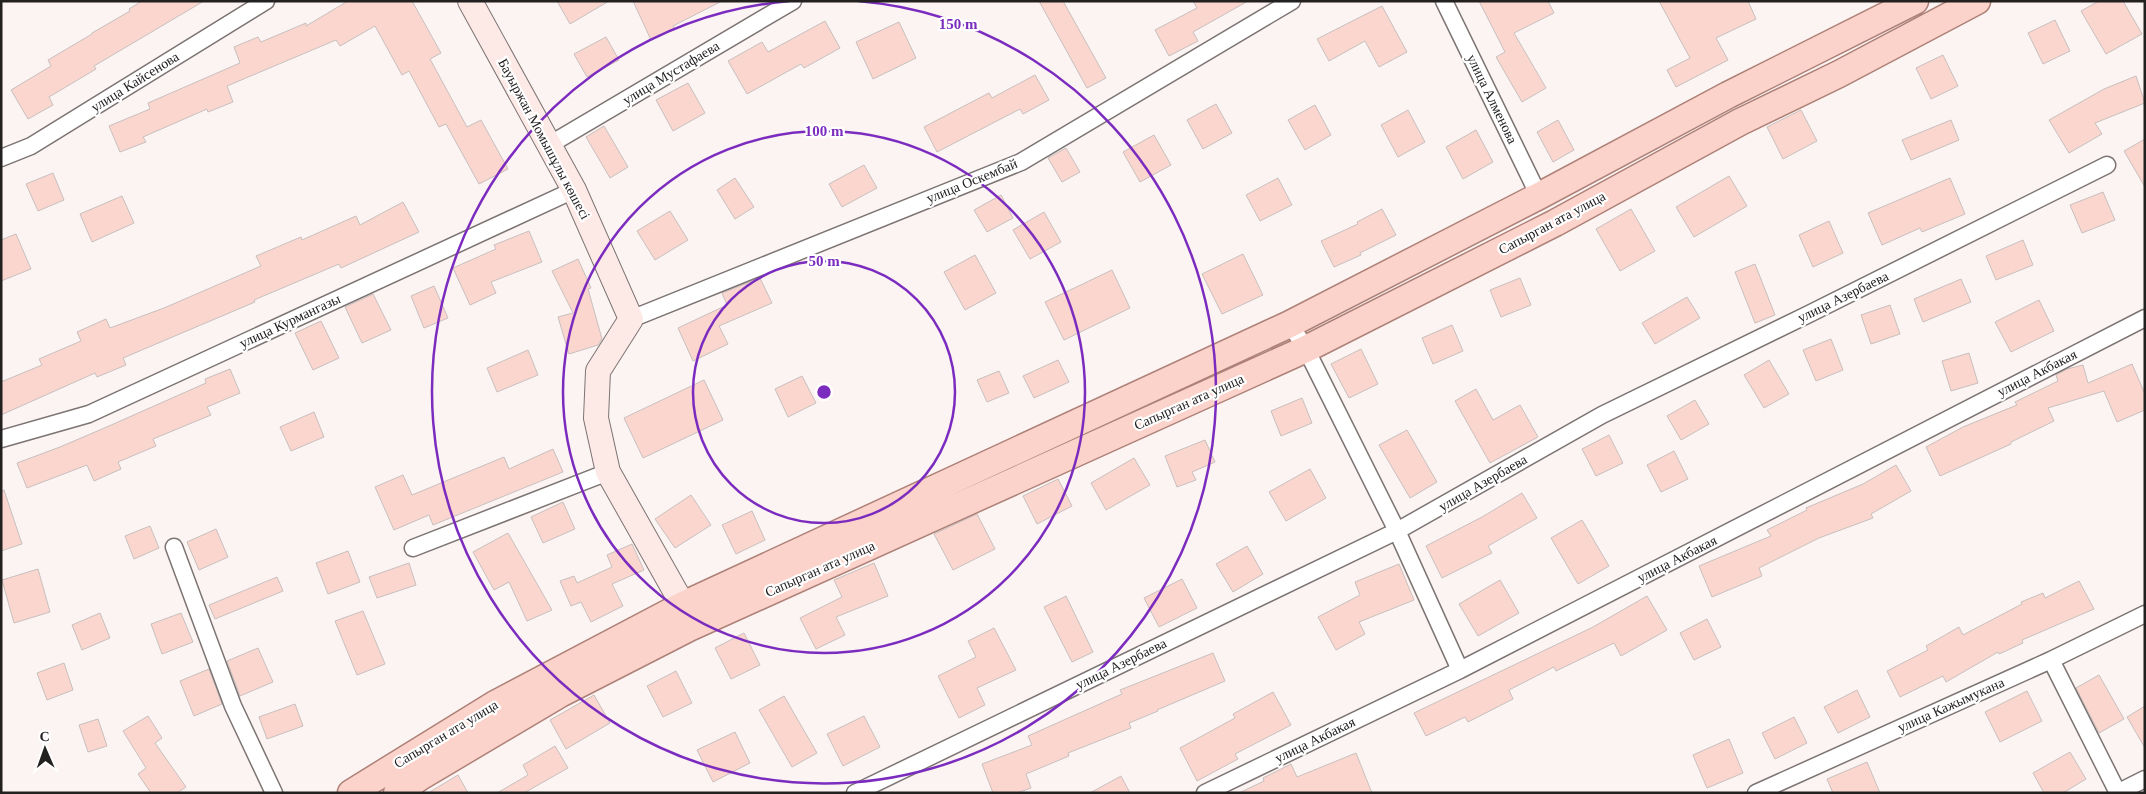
<svg xmlns="http://www.w3.org/2000/svg" width="2146" height="794" font-family="Georgia,serif">
  <rect width="100%" height="100%" fill="#fcf4f2"/>
  <path fill="#fbd6cf" stroke="#c7c0be" d="M142,1H204L94,66L96,69L49,97L53,105L28,119L11,90L51,66L48,60L92,34V33L130,11L129,9Z
    M348,1H412L441,53L430,59L467,127L481,120L508,169L479,184L446,124L439,127L409,71L402,75L375,26L340,46L336,40L227,86L233,102L208,112L207,109L143,137L146,142L120,152L109,126L150,109L148,103L240,63L234,47L258,37L261,42L306,23V26Z
    M557,1H609L570,24Z
    M633,1H722L673,26L675,29L651,40Z
    M1039,1H1063L1106,78L1087,88Z
    M1193,1H1248L1193,32L1198,41L1169,56L1155,30L1197,8Z
    M1479,1H1548L1554,13L1514,33L1546,88L1522,102L1496,57L1505,52Z
    M1659,1H1748L1756,19L1716,38L1728,60L1676,87L1667,70L1690,58Z
    M2099,1H2123L2142,34L2106,54L2081,11Z
    M1382,6L1407,52L1379,67L1365,41L1329,61L1317,39Z
    M2055,20L2070,51L2043,64L2028,33Z
    M825,21L840,48L804,68L801,64L747,94L728,61L762,42L768,52Z
    M899,22L916,58L873,79L856,42Z
    M606,37L619,60L587,77L574,54Z
    M1943,55L1958,86L1931,99L1916,68Z
    M1035,75L1049,100L1023,114L1020,109L937,152L924,127L989,93L992,98Z
    M2136,76L2145,103L2095,123L2102,134L2069,153L2049,120L2104,89Z
    M688,83L705,113L673,131L656,100Z
    M1216,104L1232,133L1203,149L1187,120Z
    M1315,105L1331,135L1305,150L1288,120Z
    M1408,110L1425,142L1398,157L1381,125Z
    M1801,110L1817,141L1783,159L1767,127Z
    M1558,120L1574,150L1553,162L1537,132Z
    M1951,120L1959,140L1911,160L1902,140Z
    M604,126L628,167L610,178L586,137Z
    M1476,130L1493,162L1463,179L1446,147Z
    M1154,135L1171,165L1140,182L1123,152Z
    M2145,139V187L2124,151Z
    M1066,148L1080,172L1062,182L1048,158Z
    M864,165L877,188L842,207L829,184Z
    M53,173L64,200L38,211L26,184Z
    M1729,176L1747,206L1694,237L1676,207Z
    M735,178L754,207L735,219L717,190Z
    M1278,178L1292,205L1260,221L1246,195Z
    M1950,178L1965,214L1922,232L1920,228L1882,245L1868,213Z
    M2103,192L2115,220L2082,233L2070,205Z
    M1001,195L1013,218L987,232L974,210Z
    M122,196L134,223L92,242L80,214Z
    M403,202L419,232L341,268L339,264L254,300L255,302L123,358L126,365L97,377L95,373L1,415V382L42,365L39,359L81,341L77,332L106,319L110,328L164,308L261,266L256,256L301,237L302,240L356,216L360,225Z
    M1382,209L1396,235L1360,253L1361,255L1334,267L1321,241L1358,224L1357,222Z
    M1631,209L1655,251L1620,271L1596,229Z
    M670,211L688,240L655,260L637,231Z
    M1044,212L1061,242L1030,259L1013,230Z
    M1829,221L1843,253L1813,267L1799,235Z
    M529,231L542,262L491,282L496,293L470,305L453,268L496,249L494,245Z
    M16,234L31,269L1,281V240Z
    M2023,240L2033,265L1996,280L1986,256Z
    M1243,254L1263,295L1222,314L1202,274Z
    M975,255L996,293L965,310L944,272Z
    M578,259L591,288L588,289L602,339L598,345L569,354L558,317L573,313L552,271Z
    M1755,264L1775,315L1755,323L1735,272Z
    M1112,270L1130,308L1064,340L1045,302Z
    M760,278L772,303L719,326L728,344L693,361L678,328L727,305L722,293Z
    M1520,278L1531,305L1501,317L1490,290Z
    M1961,279L1971,302L1923,322L1914,299Z
    M434,286L448,318L424,328L411,296Z
    M373,294L391,330L362,343L345,307Z
    M1687,297L1700,318L1655,344L1642,323Z
    M2039,300L2054,331L2011,352L1995,322Z
    M1890,305L1900,334L1871,344L1861,315Z
    M321,321L339,358L313,370L295,333Z
    M1452,325L1463,351L1433,364L1422,338Z
    M1831,339L1843,370L1816,381L1803,350Z
    M1361,349L1378,384L1349,398L1331,364Z
    M528,350L538,375L497,392L487,368Z
    M1969,353L1978,383L1951,391L1942,361Z
    M1058,360L1069,382L1034,398L1023,376Z
    M1769,360L1789,394L1764,408L1744,375Z
    M2132,364L2145,394V410L2117,422L2104,391L2048,408L2054,421L2011,442V444L1940,476L1926,447L1963,427L2017,405L2015,402L2058,381L2056,375L2067,369L2083,365L2088,383Z
    M230,369L240,393L207,407L211,415L153,439L156,446L118,462L121,469L94,481L87,465L27,488L17,463L60,447L109,426L206,383L205,379Z
    M999,371L1009,393L987,402L977,380Z
    M802,376L816,403L788,417L775,389Z
    M704,380L723,420L643,458L624,418Z
    M1476,389L1493,420L1520,405L1538,437L1490,463L1455,401Z
    M1302,398L1312,423L1281,436L1271,411Z
    M1695,400L1709,424L1681,440L1667,416Z
    M314,412L324,437L291,451L280,427Z
    M1407,430L1437,482L1410,498L1379,445Z
    M1609,435L1623,463L1596,476L1582,449Z
    M1205,440L1215,462L1192,472L1196,480L1177,487L1165,456Z
    M553,449L563,472L433,525L429,515L394,530L375,487L403,475L412,495L504,457L509,469Z
    M1674,451L1688,479L1661,492L1647,465Z
    M1134,458L1150,485L1106,510L1091,483Z
    M1896,465L1911,491L1871,514L1873,518L1819,538L1759,568L1762,576L1712,597L1699,566L1771,536L1767,530L1807,510L1806,508L1863,484Z
    M1310,469L1326,498L1286,521L1269,492Z
    M1058,479L1072,506L1037,524L1023,496Z
    M4,490L22,544L1,551V491Z
    M1522,493L1537,518L1488,546L1492,553L1442,578L1426,546L1482,517Z
    M691,495L711,525L675,548L655,519Z
    M563,502L575,529L543,543L531,517Z
    M752,511L765,540L736,554L722,525Z
    M977,514L995,549L953,570L934,534Z
    M1582,520L1609,566L1578,584L1551,538Z
    M150,526L159,548L134,559L125,536Z
    M216,529L228,557L199,570L187,542Z
    M508,533L552,610L527,621L509,582L494,590L473,552Z
    M632,544L644,570L612,584L623,606L591,622L581,602L571,606L560,581L574,576L577,583L612,567L607,555Z
    M1247,546L1263,574L1233,592L1216,564Z
    M348,551L360,582L328,594L316,563Z
    M409,563L416,585L377,598L369,577Z
    M874,563L888,596L836,617L845,635L816,649L800,618L842,597L834,580Z
    M1399,564L1414,600L1359,622L1365,634L1336,650L1318,617L1360,595L1355,582Z
    M38,569L50,612L14,623L2,580Z
    M277,577L283,591L215,619L209,605Z
    M1182,579L1197,608L1159,627L1144,598Z
    M1500,580L1519,613L1478,636L1459,604Z
    M2079,581L2094,609L2022,640L2023,643L1999,654L1998,652L1946,682L1943,676L1900,697L1887,671L1928,650L1926,646L1959,627L1963,635L2022,604L2021,602L2043,593L2045,598Z
    M1066,596L1093,652L1072,662L1044,607Z
    M1647,596L1667,630L1621,656L1614,643L1556,671L1554,667L1509,690L1513,699L1468,722L1465,717L1426,736L1414,713L1593,627Z
    M363,611L385,664L357,675L335,621Z
    M100,613L110,638L82,650L72,625Z
    M181,613L193,642L162,654L151,624Z
    M1707,619L1721,647L1694,660L1680,633Z
    M994,628L1016,670L977,688L985,705L959,718L938,676L976,657L968,641Z
    M744,633L760,665L731,679L715,648Z
    M258,648L273,682L240,696L227,661Z
    M1213,653L1225,681L1157,710L1158,711L1129,723L1131,728L1068,753L1069,756L1026,774L1031,788L1017,793H993L982,764L1032,745L1028,736L1122,694L1120,690Z
    M64,663L73,690L47,700L37,673Z
    M209,669L222,704L194,716L180,681Z
    M676,671L692,703L663,717L647,686Z
    M2099,675L2124,719L2099,733L2076,688Z
    M1857,690L1870,717L1838,733L1824,707Z
    M2027,691L2042,721L2000,742L1985,712Z
    M1273,692L1291,725L1235,754L1238,759L1197,781L1180,748L1235,718L1233,714Z
    M594,695L610,723L566,749L550,720Z
    M784,696L817,753L792,767L759,710Z
    M295,704L303,726L267,739L259,717Z
    M2145,706V748L2127,717Z
    M148,716L162,738L155,743L186,787L177,793H151L138,774L146,768L123,731Z
    M864,716L880,747L843,766L827,734Z
    M1794,717L1807,743L1775,759L1762,733Z
    M98,719L107,746L88,752L79,725Z
    M735,732L750,763L713,782L697,750Z
    M1729,739L1743,773L1707,788L1693,755Z
    M555,746L568,768L524,793H497L528,775L523,765Z
    M2070,752L2086,779L2063,793H2044L2033,773Z
    M1356,753L1372,793H1239L1264,781L1263,778L1291,764L1297,777Z
    M1867,762L1880,793H1833L1827,779Z
    M458,775L468,793H428Z
    M1121,776L1130,793H1090Z"/>
  <g fill="none" stroke-linecap="round" stroke-linejoin="round">
    <g stroke="#7c7473" stroke-width="19">
      <path id="street" d="M1444,1L1539,196
        M549,145L793,1
        M1,158L31,146L266,1
        M631,319L1021,162L1292,1
        M1290,324L1306,349L1397,531L1460,670
        M1,439L89,414L574,190
        M174,547L233,706L274,793
        M413,548L608,472
        M2051,660L2118,793
        M855,793L1397,531L1602,415L1809,314L2107,165
        M1205,793L1460,670L2145,318
        M1756,793L2051,660L2145,614
        M2117,793L2145,779"/>
    </g>
    <g stroke="#7c7473" stroke-width="26">
      <path id="secondary" d="M470,1L574,190L631,319L598,371L596,418L608,472L683,605"/>
    </g>
    <g stroke="#ad8178" stroke-width="29">
      <path id="primary" d="M351,793L495,704L683,605L1290,324L1539,196L1728,95L1915,1
        M397,793L420,777L560,694L689,628L1306,349L1555,223L1740,122L1839,74L1977,1"/>
    </g>
    <use href="#street" stroke="#fff" stroke-width="16"/>
    <use href="#secondary" stroke="#fde9e5" stroke-width="24"/>
    <use href="#primary" stroke="#fbd3ca" stroke-width="26"/>
  </g>
  <g fill="none" stroke="#7b2cbf" stroke-width="2.5">
    <circle cx="824" cy="392" r="131"/>
    <circle cx="824" cy="392" r="261"/>
    <path d="M858 1A392 392 0 1 1 790 1"/>
  </g>
  <g text-anchor="middle" dominant-baseline="central" stroke-width="4.5" stroke-linejoin="round" paint-order="stroke">
    <g font-size="14" fill="#232020" stroke="#fff">
      <text transform="translate(671 73) rotate(-31)">улица Мустафаева</text>
      <text transform="translate(135 82) rotate(-32)">улица Кайсенова</text>
      <text transform="translate(1492 99) rotate(64)">улица Алменова</text>
      <text transform="translate(544 139) rotate(62)">Бауыржан Момышұлы көшесі</text>
      <text transform="translate(972 181) rotate(-22)">улица Оскембай</text>
      <text transform="translate(1552 223) rotate(-28)">Сапырган ата улица</text>
      <text transform="translate(1843 297) rotate(-26)">улица Азербаева</text>
      <text transform="translate(290 321) rotate(-25)">улица Курмангазы</text>
      <text transform="translate(2037 373) rotate(-27)">улица Акбакая</text>
      <text transform="translate(1189 402) rotate(-24)">Сапырган ата улица</text>
      <text transform="translate(1483 483) rotate(-30)">улица Азербаева</text>
      <text transform="translate(1677 559) rotate(-27)">улица Акбакая</text>
      <text transform="translate(820 569) rotate(-24)">Сапырган ата улица</text>
      <text transform="translate(1121 664) rotate(-26)">улица Азербаева</text>
      <text transform="translate(1951 705) rotate(-24)">улица Кажымукана</text>
      <text transform="translate(446 734) rotate(-31)">Сапырган ата улица</text>
      <text transform="translate(1315 740) rotate(-26)">улица Акбакая</text>
    </g>
  </g>
  <circle cx="824" cy="392" r="8" fill="#7b2cbf" stroke="#fff" stroke-width="2.5"/>
  <g font-size="15" text-anchor="middle" font-weight="bold" fill="#7b2cbf" stroke="#fff" stroke-width="4.5" stroke-linejoin="round" paint-order="stroke">
    <text x="958" y="29">150 m</text>
    <text x="824" y="136">100 m</text>
    <text x="824" y="266">50 m</text>
  </g>
  <rect width="2146" height="794" fill="none" stroke="#232020" stroke-width="5"/>
  <g transform="translate(45 749) rotate(358)" stroke="#ffffff" stroke-width="4" paint-order="stroke">
  <path d="M0-4L9 19L0 12L-9 19Z" fill="#232020"/>
  <text y="-8" font-size="14" font-weight="bold" text-anchor="middle" fill="#232020">С</text>
  </g>
</svg>
